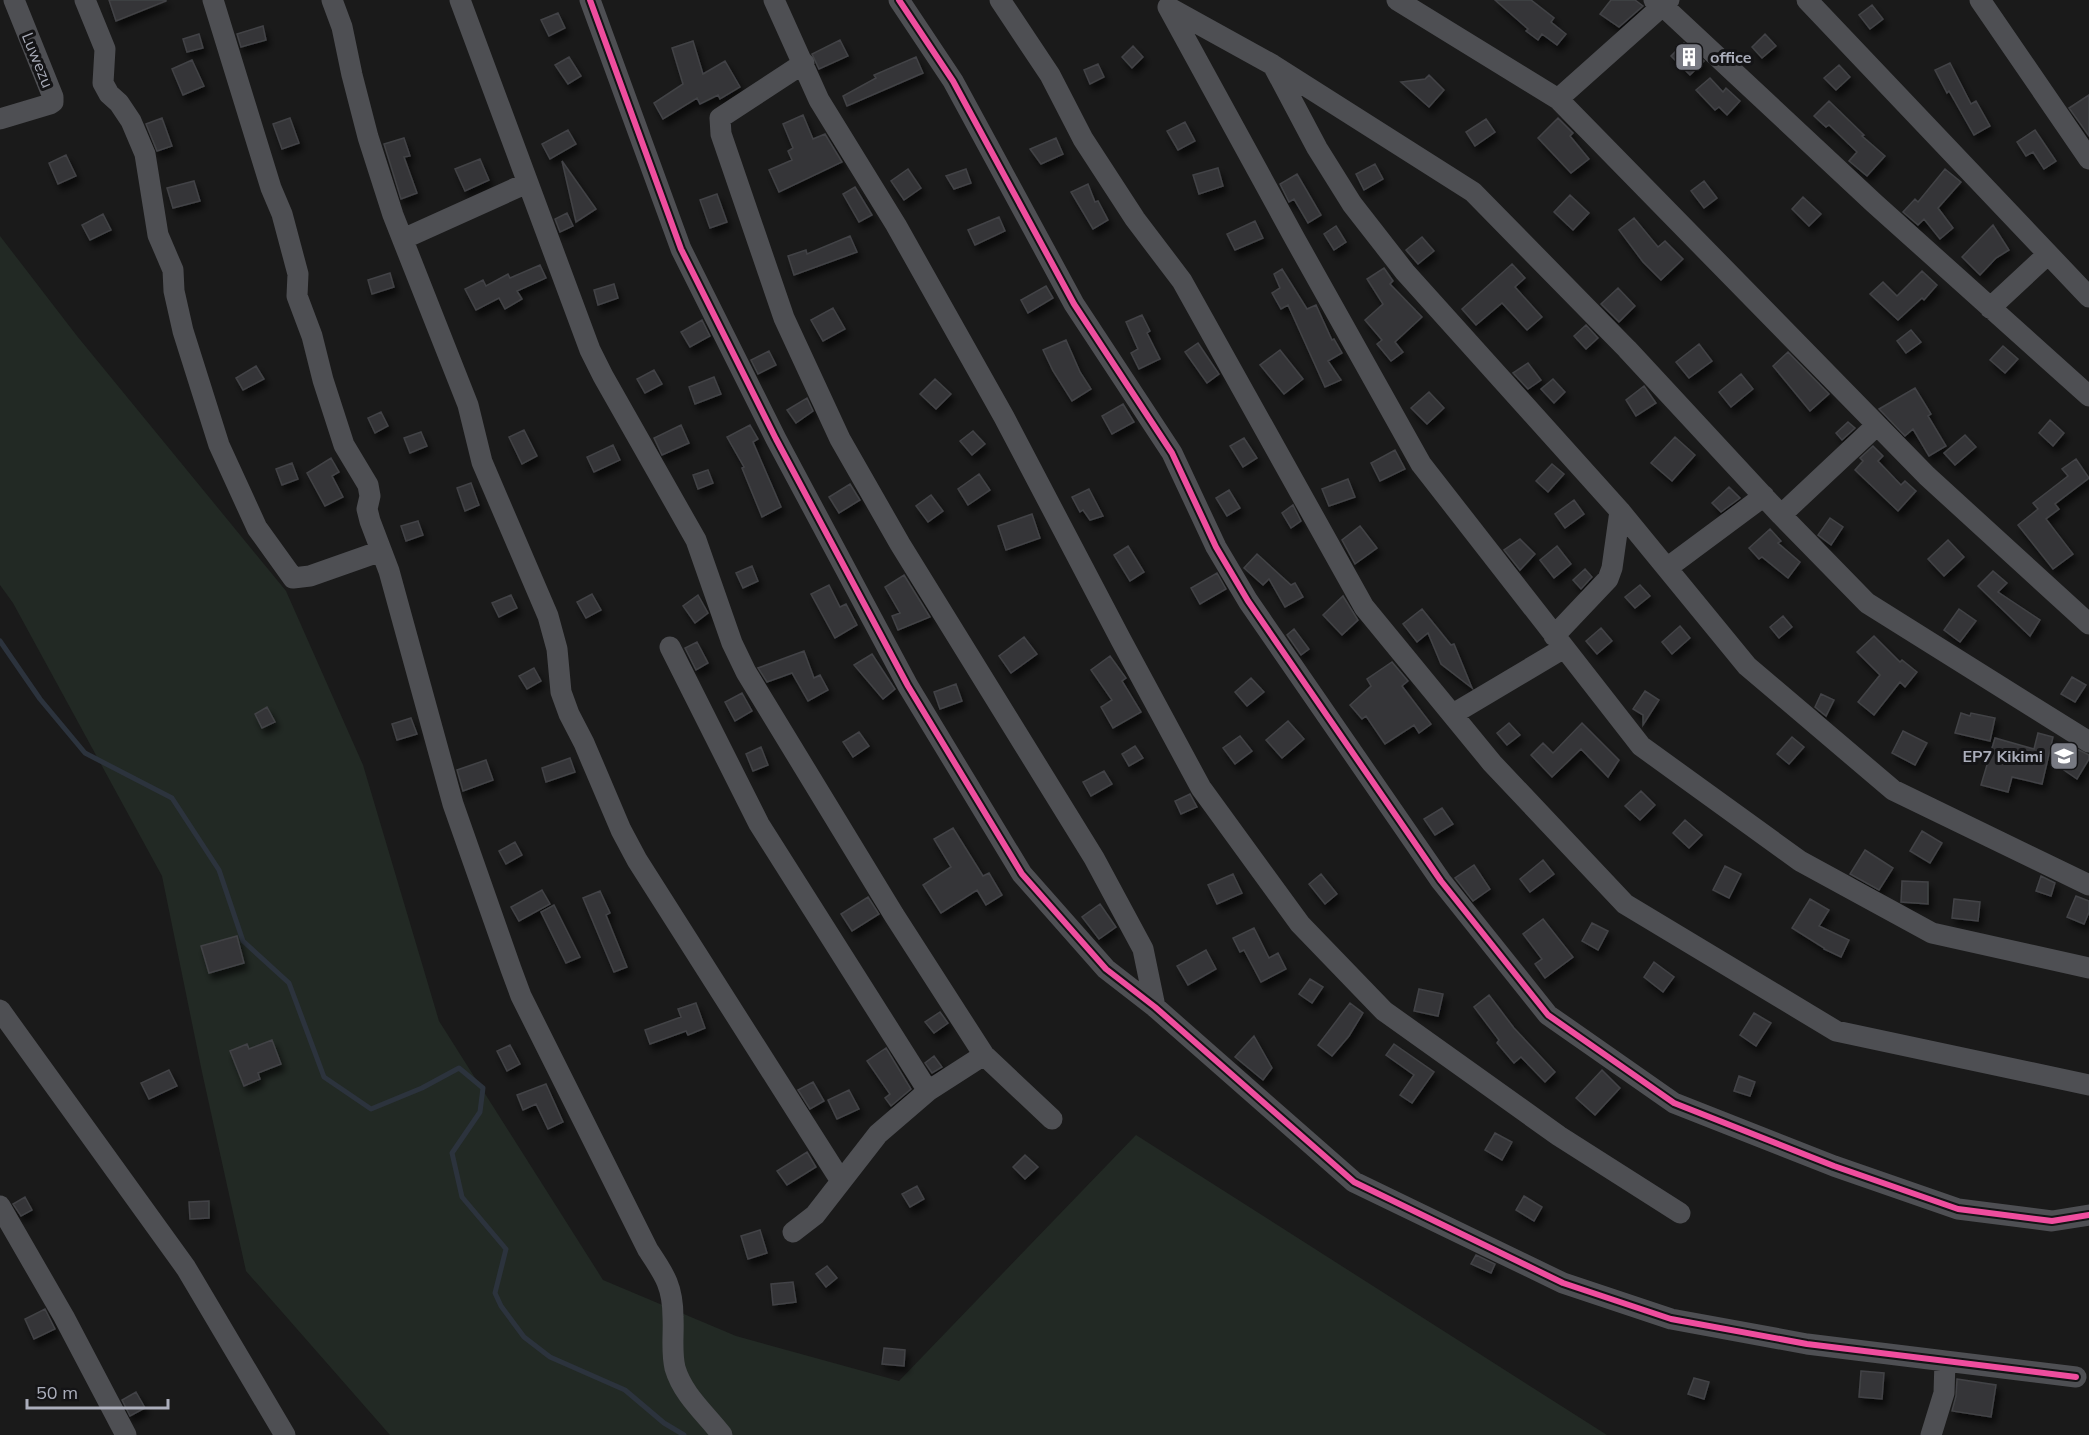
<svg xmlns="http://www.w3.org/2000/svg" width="2089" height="1435" font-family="Mulish,sans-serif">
  <defs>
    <filter id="shadow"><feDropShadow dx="3.5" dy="6" stdDeviation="3" flood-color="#0009"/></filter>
  </defs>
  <rect width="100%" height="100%" fill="#1a1a1a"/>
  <path fill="#222924" d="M0,236L77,336L286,591L363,765L439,1021L603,1280L736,1336L899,1381L1136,1135L1607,1435H390L246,1271L202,1072L162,876L13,603L0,585Z"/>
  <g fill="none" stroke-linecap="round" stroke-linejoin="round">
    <path stroke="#2c333d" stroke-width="5" d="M0,641L40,699L85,753L172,798L219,870L243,941L289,983L324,1077L371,1109L422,1088L459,1068L483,1088L480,1112L452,1153L462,1197L506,1249L495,1293L501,1306L524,1337L550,1357L625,1390L664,1423L684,1435"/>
  </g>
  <path fill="#363638" stroke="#424346" stroke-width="1.5" filter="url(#shadow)" d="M109,0H166V1L116,21Z
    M1495,0H1531L1554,18L1551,22L1566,34L1557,45L1542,34L1538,40L1526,31L1528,29Z
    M1611,0H1635L1643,6L1619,27L1600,14Z
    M1872,5L1883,19L1870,29L1859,15Z
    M558,13L565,28L549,36L541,20Z
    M263,26L266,40L241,47L237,34Z
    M199,34L203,48L187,52L183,39Z
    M1765,34L1776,46L1762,58L1752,47Z
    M840,40L848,56L819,69L812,54Z
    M693,41L703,74L725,61L740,87L720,99L718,95L700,104L697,98L663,119L654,103L683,84L672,48Z
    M1684,43L1704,61L1690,75L1671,56Z
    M1133,46L1143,57L1132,68L1122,57Z
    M569,57L581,76L568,84L555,65Z
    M916,57L923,73L847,106L843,96L876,78L874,75Z
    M192,60L204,86L183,95L172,69Z
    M1950,63L1971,104L1976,101L1990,126L1974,135L1949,91L1947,93L1935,70Z
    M1098,64L1104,77L1090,84L1084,70Z
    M1839,65L1850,77L1836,90L1824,78Z
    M1429,75L1444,90L1429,107L1401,82L1425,79Z
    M1710,78L1723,92L1726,88L1740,101L1727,115L1719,107L1715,110L1696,90Z
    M2089,95V136L2069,108Z
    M1829,101L1864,135L1862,136L1885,156L1867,176L1849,161L1857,152L1829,125L1826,127L1814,116Z
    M803,115L813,139L825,134L842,162L779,192L769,170L792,160L788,151L793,148L783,124Z
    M162,118L172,146L157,151L146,124Z
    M290,118L299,143L282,149L273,124Z
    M1558,118L1573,133L1570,136L1589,159L1571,173L1538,138Z
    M1486,119L1495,132L1475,146L1466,132Z
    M1185,122L1195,141L1178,150L1167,131Z
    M568,130L576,144L550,159L542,144Z
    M2035,130L2056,161L2044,169L2033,152L2026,156L2017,142Z
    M404,138L410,156L404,157L417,193L401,199L384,144Z
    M1056,138L1063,154L1041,164L1030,149Z
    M66,155L76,176L58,184L49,163Z
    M480,159L489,180L465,191L455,169Z
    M562,161L596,209L576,222Z
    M1375,164L1383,179L1364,190L1356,174Z
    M1218,168L1223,186L1199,194L1193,175Z
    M908,169L921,188L904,200L891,181Z
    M966,169L971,183L954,189L946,176Z
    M1945,169L1961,182L1938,208L1953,228L1940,239L1924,219L1918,225L1903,212L1915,199L1918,202Z
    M1297,174L1321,215L1308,223L1294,199L1289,202L1280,184Z
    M194,181L200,201L173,208L167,188Z
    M1704,181L1717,198L1704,208L1691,191Z
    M1088,184L1095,202L1098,201L1108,220L1093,229L1071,192Z
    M855,187L872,215L859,222L843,194Z
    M717,194L727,222L710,228L700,200Z
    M1570,195L1589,213L1573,230L1554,212Z
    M1803,197L1821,214L1809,226L1792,209Z
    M567,213L573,226L560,232L555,219Z
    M103,214L111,230L90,240L82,225Z
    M999,217L1005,231L975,245L968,230Z
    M1634,218L1658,247L1665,241L1683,259L1661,280L1643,262L1619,230Z
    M1255,221L1263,238L1235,250L1227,234Z
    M1993,225L2009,250L1996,258L1980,275L1962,257Z
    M1336,226L1346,242L1334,250L1324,234Z
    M850,236L857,252L794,275L788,256L806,250L807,254Z
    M1422,237L1434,251L1418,264L1406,250Z
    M1512,264L1525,278L1515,287L1542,317L1527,330L1502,303L1476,325L1462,309Z
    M540,265L546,278L517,291L522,299L505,309L499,298L476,310L465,289L483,280L486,286L508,274L510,278Z
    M1384,268L1393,281L1390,284L1422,317L1395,342L1403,352L1391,361L1377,344L1382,340L1365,320L1383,304L1367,279Z
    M1282,269L1307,309L1316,305L1332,340L1334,339L1342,353L1328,361L1341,380L1325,387L1288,305L1281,309L1272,293L1280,288L1274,274Z
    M1922,271L1937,285L1924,300L1922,298L1898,320L1870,294L1883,282L1897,296Z
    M390,273L394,287L372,294L368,280Z
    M614,284L618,298L598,305L594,290Z
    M1046,286L1053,298L1028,313L1021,300Z
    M1618,288L1635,306L1619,322L1601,304Z
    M833,308L845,329L823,341L811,320Z
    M1142,315L1150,331L1147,333L1160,359L1139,369L1131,353L1138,349L1126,322Z
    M702,320L710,336L690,347L681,332Z
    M1586,325L1598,338L1586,349L1574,336Z
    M1911,330L1921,342L1906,353L1897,341Z
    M1066,340L1080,372L1091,389L1072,401L1053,371L1043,350Z
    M1198,343L1219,374L1207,383L1185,352Z
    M1699,344L1712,361L1689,378L1676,362Z
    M2003,346L2018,359L2005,373L1990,360Z
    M1280,350L1303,379L1284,394L1260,365Z
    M769,351L776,365L758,374L751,360Z
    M1788,352L1829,394L1810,411L1773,366Z
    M1528,363L1541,380L1528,389L1513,373Z
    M256,366L264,379L243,390L236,378Z
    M654,370L662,384L645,393L637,379Z
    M1741,374L1753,389L1731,407L1719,392Z
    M714,377L721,394L695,404L689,387Z
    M935,379L951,394L936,409L920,394Z
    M1553,379L1565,392L1554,403L1541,389Z
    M1644,386L1656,403L1636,416L1626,400Z
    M1915,388L1931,414L1928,416L1946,446L1929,456L1913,429L1905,436L1879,409Z
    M1429,392L1444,408L1427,424L1411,408Z
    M807,398L813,411L796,423L787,410Z
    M1123,404L1134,422L1112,434L1102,416Z
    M381,412L388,426L375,433L368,418Z
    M2050,420L2064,433L2053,446L2039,433Z
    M1848,422L1855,428L1842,440L1836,433Z
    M681,425L689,443L662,455L654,438Z
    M750,425L758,439L753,442L781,507L762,517L742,468L744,467L727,437Z
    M524,430L537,456L522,464L509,437Z
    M973,431L985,444L972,455L960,441Z
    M421,432L427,446L410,453L404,438Z
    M1965,435L1976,447L1955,465L1944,453Z
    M1675,437L1695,455L1672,481L1651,463Z
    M1244,438L1257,458L1243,467L1230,446Z
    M613,445L620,460L594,472L587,457Z
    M1873,446L1883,456L1878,461L1901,485L1905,481L1916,491L1898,511L1855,470L1863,461L1860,458Z
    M1395,450L1405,469L1380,481L1371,463Z
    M331,458L339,472L332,476L343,497L325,506L307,473Z
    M2076,459L2089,478L2055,504L2059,509L2046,519L2073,554L2053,569L2018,525L2038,509L2033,503L2068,476L2062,469Z
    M292,463L298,479L282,485L276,469Z
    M1552,464L1564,474L1548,492L1536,481Z
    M708,470L713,483L698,489L693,475Z
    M979,474L990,490L968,505L958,489Z
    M1348,479L1355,497L1329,506L1322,489Z
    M471,483L479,505L465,511L457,488Z
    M850,484L860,500L839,513L829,497Z
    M1729,487L1740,498L1721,512L1712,503Z
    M1089,489L1103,516L1090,520L1083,510L1080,512L1072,497Z
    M1229,490L1240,508L1227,516L1216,498Z
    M931,495L943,511L928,522L916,506Z
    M1574,500L1584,514L1565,528L1555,514Z
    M1293,505L1301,521L1291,528L1282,513Z
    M1032,514L1040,538L1006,550L998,526Z
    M1830,518L1843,527L1831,545L1818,535Z
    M418,521L423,535L406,541L401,526Z
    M1360,526L1377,548L1355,564L1342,540Z
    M1770,529L1781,541L1778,543L1800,562L1788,578L1762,557L1759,559L1749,548Z
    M1520,539L1535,554L1520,570L1504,550Z
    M1948,540L1964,557L1944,576L1928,559Z
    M1128,546L1144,572L1130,581L1114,555Z
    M1557,546L1571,564L1554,578L1540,560Z
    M1257,554L1291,585L1295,583L1303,597L1285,607L1269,579L1263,585L1244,568Z
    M752,566L758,581L743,588L736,573Z
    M1585,569L1592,577L1581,589L1573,580Z
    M1993,571L2007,583L1998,592L2040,620L2030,636L1978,586Z
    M1217,573L1226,589L1200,604L1191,588Z
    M904,575L930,617L898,630L892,616L900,613L885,587Z
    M829,585L840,607L846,604L857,625L835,638L811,594Z
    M1640,585L1650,596L1635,608L1625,597Z
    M592,594L601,610L586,618L577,602Z
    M511,595L517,608L499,617L492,603Z
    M698,595L708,613L695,623L683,606Z
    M1343,596L1358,620L1342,635L1323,615Z
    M1422,609L1451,645L1454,644L1472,688L1441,664L1428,633L1417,642L1403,624Z
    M1959,609L1976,621L1960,642L1944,630Z
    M1783,616L1792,627L1779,638L1770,627Z
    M1680,626L1690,638L1672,654L1662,642Z
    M1601,628L1612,641L1597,654L1586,641Z
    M1294,629L1309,649L1301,655L1287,635Z
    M1874,636L1900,662L1902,660L1917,672L1905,687L1900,682L1874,715L1858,702L1880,675L1857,652Z
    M1024,637L1037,654L1011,673L999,656Z
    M697,642L708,663L696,670L685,648Z
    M804,651L814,678L820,675L828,690L808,701L792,673L767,682L758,668Z
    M872,654L895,689L883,699L854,665Z
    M1110,656L1126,678L1122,681L1141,712L1113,728L1101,707L1112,700L1091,670Z
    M1392,662L1408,681L1402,686L1431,724L1419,733L1414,725L1385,744L1366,716L1362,719L1350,705L1371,686L1367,679Z
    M534,668L541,681L527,689L519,676Z
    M2072,677L2086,685L2075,702L2061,694Z
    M1251,678L1264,692L1247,706L1235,692Z
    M956,684L962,701L940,709L934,692Z
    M1645,691L1659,700L1643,725V715L1633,709Z
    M742,693L752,711L735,721L725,702Z
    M1821,694L1834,700L1826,716L1815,707Z
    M267,707L275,722L262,728L255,714Z
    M1961,713L1970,716L1971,713L1995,718L1990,741L1955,733Z
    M411,718L417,734L397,740L392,724Z
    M1288,721L1304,739L1282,758L1266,740Z
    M1509,723L1520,735L1507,745L1497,733Z
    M1582,723L1619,760L1608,777L1581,749L1552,777L1531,755L1543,743L1553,753Z
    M1903,731L1927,743L1915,765L1892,753Z
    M859,732L869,746L853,757L843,742Z
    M2038,733L2053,737L2042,784L2012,777L2008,792L1981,785L1995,738L2034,749Z
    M1240,736L1252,751L1235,764L1223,748Z
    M1792,737L1804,747L1789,764L1777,754Z
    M1135,746L1143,758L1129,766L1122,754Z
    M761,747L768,765L753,771L746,754Z
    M2077,749L2089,755V759L2077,779L2064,770Z
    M570,758L575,772L546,782L542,768Z
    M486,760L493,780L463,791L457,770Z
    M1104,771L1112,784L1091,796L1083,782Z
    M1641,791L1655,805L1640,820L1625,806Z
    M1190,794L1197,807L1181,814L1175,801Z
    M1442,808L1453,824L1435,835L1424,819Z
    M1685,820L1702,835L1689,848L1673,833Z
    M953,828L983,876L989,873L1002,895L986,905L977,890L941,913L923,885L951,867L934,839Z
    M1922,831L1942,843L1930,863L1910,851Z
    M515,842L522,855L506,864L499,851Z
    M1865,850L1893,868L1879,890L1850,874Z
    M1543,860L1554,874L1530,892L1520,879Z
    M1474,865L1490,889L1473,901L1455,878Z
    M1725,866L1741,874L1729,898L1713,890Z
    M1233,874L1242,893L1217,904L1208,885Z
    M1321,874L1337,894L1325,904L1309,884Z
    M2041,876L2055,883L2051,896L2036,891Z
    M1902,881L1928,882V904L1901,902Z
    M542,890L550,904L519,921L511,907Z
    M600,891L610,913L606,915L627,967L614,972L583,898Z
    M2076,896L2089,901V912L2084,924L2067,917Z
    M868,897L879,914L852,931L841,914Z
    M1810,899L1829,910L1819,926L1849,940L1841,957L1824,949V948L1792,928Z
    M1954,899L1980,902L1978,921L1952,918Z
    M1100,904L1116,927L1099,939L1082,917Z
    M554,905L580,957L566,963L541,912Z
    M1543,919L1573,957L1545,978L1535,964L1542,959L1523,934Z
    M1592,923L1608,931L1598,950L1582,941Z
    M1254,928L1269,958L1278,953L1286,969L1261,982L1244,950L1240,952L1233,938Z
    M237,936L244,963L209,973L201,946Z
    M1206,950L1216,969L1188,985L1177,966Z
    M1654,962L1674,977L1663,992L1644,977Z
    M1310,979L1323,987L1312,1003L1299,994Z
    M1419,989L1443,994L1438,1016L1414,1011Z
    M1489,995L1514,1028L1555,1072L1545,1082L1521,1057L1514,1063L1497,1043L1499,1040L1474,1007Z
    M696,1003L705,1028L688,1035L686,1031L650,1044L645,1030L681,1017L678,1009Z
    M1350,1003L1363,1013L1349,1036L1332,1056L1318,1045Z
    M940,1012L948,1023L934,1033L925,1022Z
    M1754,1013L1771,1023L1756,1046L1740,1035Z
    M1254,1036L1272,1068L1263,1080L1235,1057Z
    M272,1040L281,1064L258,1073L260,1079L244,1086L230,1051L247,1044L249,1049Z
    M1394,1044L1434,1072L1412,1103L1400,1095L1414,1075L1386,1055Z
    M510,1045L520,1064L507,1071L497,1051Z
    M886,1048L911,1089L891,1106L885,1098L890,1094L867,1061Z
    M934,1056L942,1067L932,1073L925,1063Z
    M169,1070L177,1086L149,1099L141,1083Z
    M1602,1070L1620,1088L1595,1115L1576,1098Z
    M1739,1076L1755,1082L1750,1096L1734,1091Z
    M813,1082L824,1101L810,1109L798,1090Z
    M546,1084L563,1122L548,1129L536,1104L523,1110L517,1095Z
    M849,1090L859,1109L837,1119L828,1100Z
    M1495,1133L1512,1142L1502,1160L1485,1150Z
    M807,1152L816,1167L787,1185L777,1171Z
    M1025,1155L1038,1167L1025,1179L1013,1167Z
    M917,1186L924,1199L910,1207L902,1194Z
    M1524,1196L1542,1207L1534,1221L1516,1210Z
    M25,1197L32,1210L21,1216L13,1204Z
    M209,1201V1218L190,1219L189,1202Z
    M760,1230L767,1253L748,1259L741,1236Z
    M1476,1255L1495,1264L1491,1273L1471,1264Z
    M827,1266L837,1278L826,1287L816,1274Z
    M793,1282L796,1302L773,1305L771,1284Z
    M45,1309L55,1329L34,1339L25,1319Z
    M884,1348L905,1350L904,1366L882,1364Z
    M1861,1371L1884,1373L1882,1399L1859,1397Z
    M1694,1378L1709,1382L1704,1399L1688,1394Z
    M1957,1379L1996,1385L1991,1417L1952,1411L1956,1396Z
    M136,1392L145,1408L130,1416L122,1400Z"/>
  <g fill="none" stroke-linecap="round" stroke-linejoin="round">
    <path stroke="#4e4f53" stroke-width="21" d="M85,0L105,49L103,83L109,94L119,103L131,121L145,154L158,235L173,270L174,291L183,331L219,445L257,528L293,578L310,576L381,551
      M213,0L271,188L282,214L298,274L297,296L312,336L323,380L344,445L368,485L370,496L367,509L370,521L389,571L453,804L511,969L521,996L648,1250C664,1274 673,1286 673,1317C674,1334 671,1351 675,1368C683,1395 705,1413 722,1435
      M332,0L342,27L352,75L368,137L393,215L468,405L482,462L548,616L557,649L561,692L569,714L584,743L621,830L637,860L841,1181
      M460,0L590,350L603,376L696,540L732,643L746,672L894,915L984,1055L1052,1119
      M590,0L681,249L776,439L908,686L1022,874L1106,969L1155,1007L1354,1182L1563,1283L1671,1319L1807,1344L2076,1377
      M774,0L819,100L896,225L1004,417L1121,640L1201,788L1300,924L1384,1011L1559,1136L1680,1213
      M899,0L953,81L1074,304L1172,453L1216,547L1248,601L1441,881L1548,1015L1674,1103L1834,1166L1958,1209L2052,1221L2089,1215
      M1000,0L1050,75L1083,139L1135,219L1182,281L1364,607L1492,763L1625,904L1836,1031L2089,1085
      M1397,0L1558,99L1927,476L2089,624
      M1654,0L1663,6L1874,203L2089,396
      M1807,0L2089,297
      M1980,0L2089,159
      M1168,7L1295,239L1421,464L1641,746L1800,861L1932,933L2089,968
      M1168,7L1273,65L1473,192L1627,349L1781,515L1867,603L2089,742
      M804,63L720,118L721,134L784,318L840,439L900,544L1094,858L1143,949L1155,1007
      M1274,67L1317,148L1352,204L1405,272L1620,511L1747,666L1893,790L2089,885
      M1558,99L1669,0
      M0,119L50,104L53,102V97L14,0
      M403,239L527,183
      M1990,308L2048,254
      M1781,515L1877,425
      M1667,568L1764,496
      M1554,636L1608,579L1612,568L1620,511
      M670,647L759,824L928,1091
      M1453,714L1564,648
      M0,1010L186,1268L285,1435
      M0,1206L64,1317L126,1435
      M793,1232L815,1215L878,1134L928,1091L984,1055
      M1931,1435L1944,1393L1945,1361"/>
    <g stroke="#141416" stroke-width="10">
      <path id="cycleway" d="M590,0L681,249L776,439L908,686L1022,874L1106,969L1155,1007L1354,1182L1563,1283L1671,1319L1807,1344L2076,1377
        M899,0L953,81L1074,304L1172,453L1216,547L1248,601L1441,881L1548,1015L1674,1103L1834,1166L1958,1209L2052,1221L2089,1215"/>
    </g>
    <use href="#cycleway" stroke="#ef4d9e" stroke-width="6"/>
  </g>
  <defs>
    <g id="building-square" transform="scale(1.5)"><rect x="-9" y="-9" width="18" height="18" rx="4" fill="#787a83" stroke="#141416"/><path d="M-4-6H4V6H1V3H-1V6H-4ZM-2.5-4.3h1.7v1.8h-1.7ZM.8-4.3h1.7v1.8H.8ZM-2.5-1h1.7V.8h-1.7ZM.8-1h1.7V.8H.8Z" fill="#fff"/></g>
    <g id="school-square" transform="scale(1.5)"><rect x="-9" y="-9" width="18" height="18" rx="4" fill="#787a83" stroke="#141416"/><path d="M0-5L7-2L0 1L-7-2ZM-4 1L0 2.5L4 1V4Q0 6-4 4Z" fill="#fff"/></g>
  </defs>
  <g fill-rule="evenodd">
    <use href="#building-square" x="1689" y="57"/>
    <use href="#school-square" x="2064" y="756"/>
  </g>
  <g text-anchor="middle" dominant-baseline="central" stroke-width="6" stroke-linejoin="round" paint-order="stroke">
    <g font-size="16" font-weight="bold" fill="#abaebb" stroke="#141416" text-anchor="start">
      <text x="1710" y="57">office</text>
      <text x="2043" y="756" text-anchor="end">EP7 Kikimi</text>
    </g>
    <g font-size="16" fill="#abaebb" stroke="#141416">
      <text transform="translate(38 60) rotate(68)">Luwezu</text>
    </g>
  </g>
  <path d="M27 1399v9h141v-9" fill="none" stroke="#abaebb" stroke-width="3"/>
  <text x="36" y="1399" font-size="18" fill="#abaebb" stroke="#141416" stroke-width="4.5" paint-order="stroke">50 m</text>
</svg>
